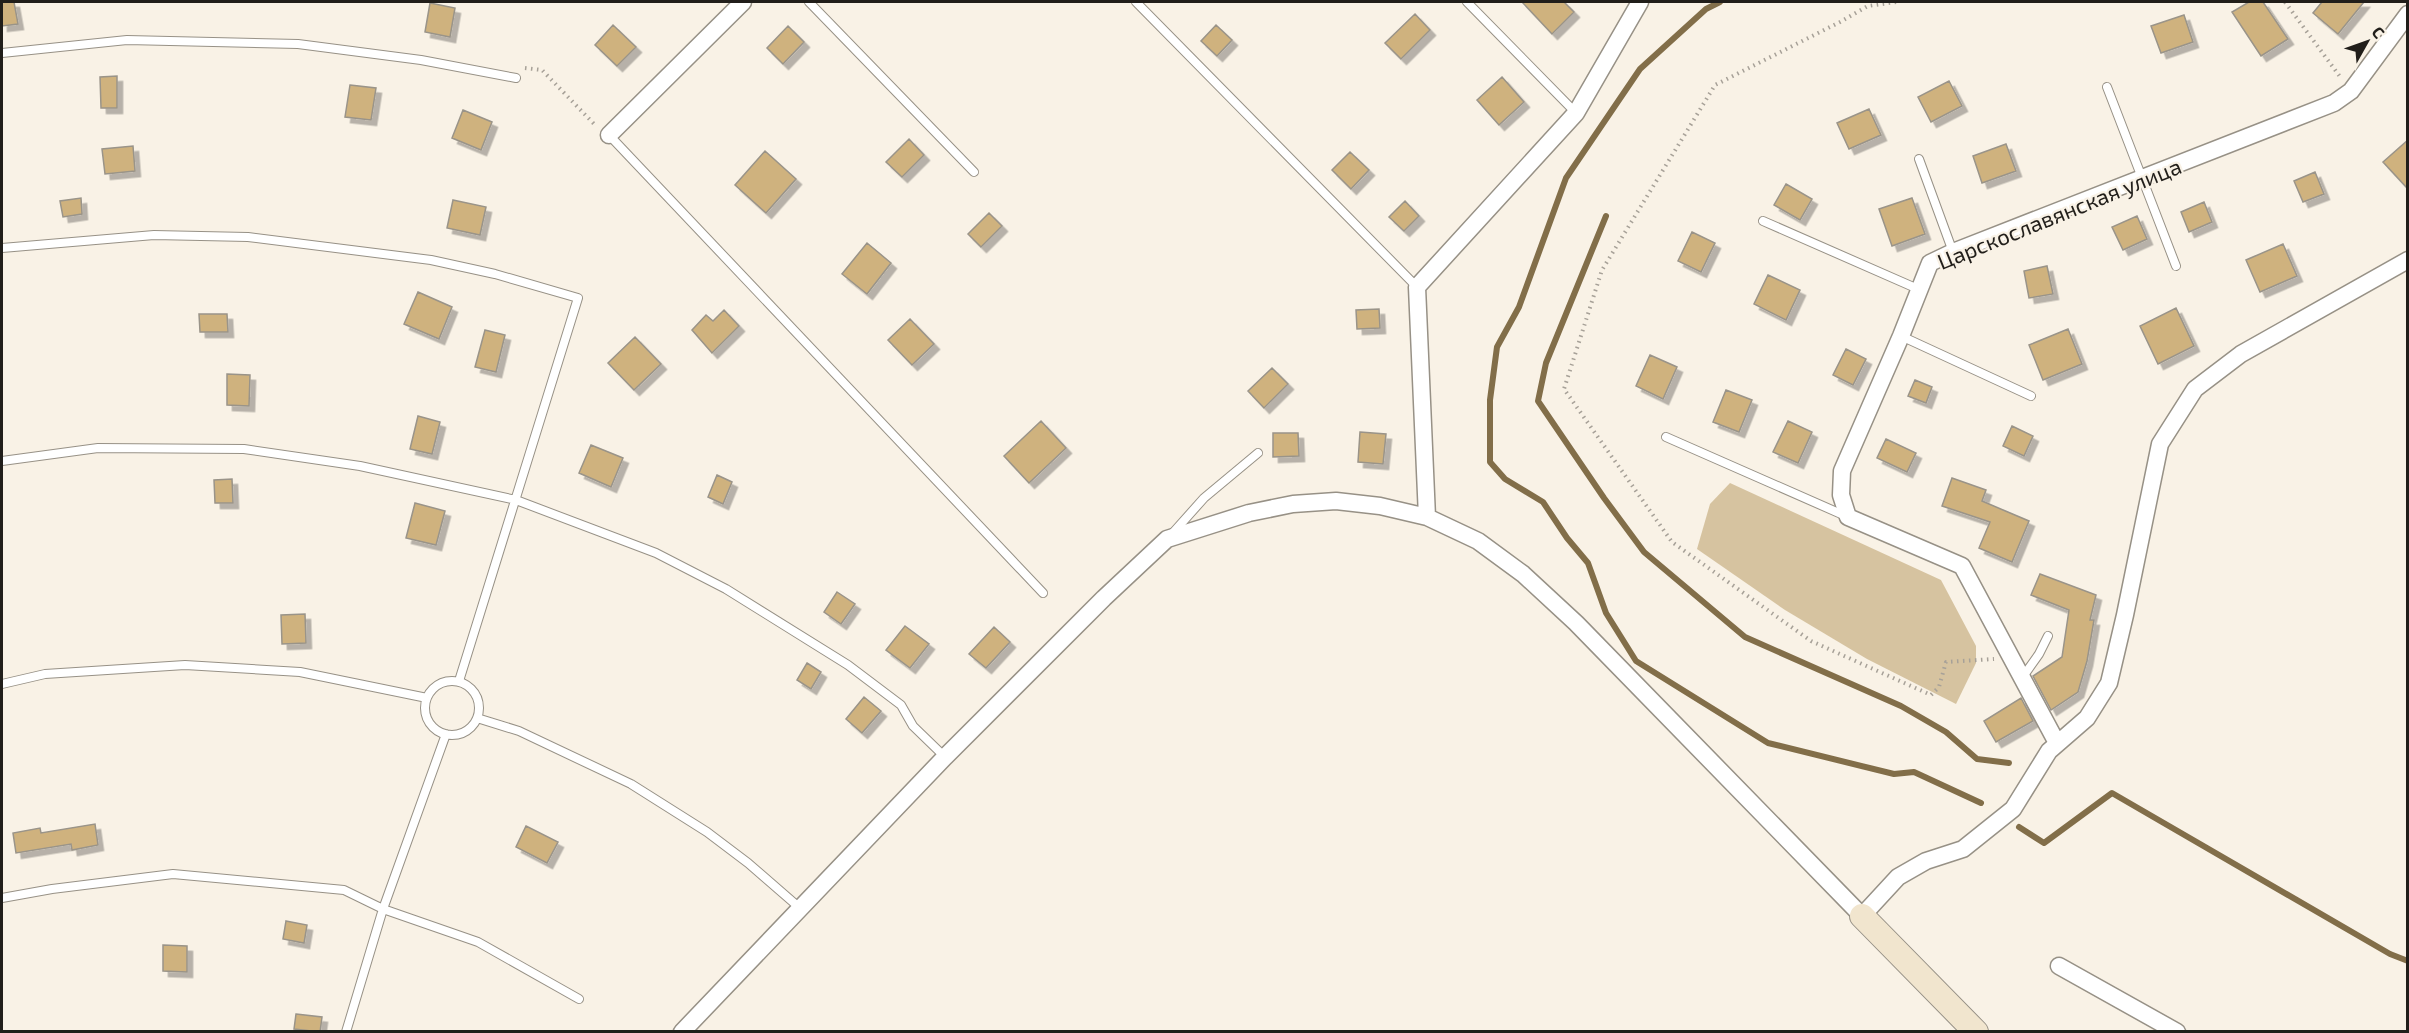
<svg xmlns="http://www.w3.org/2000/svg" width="2409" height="1033" font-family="'Exo 2',sans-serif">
  <defs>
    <filter id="shadow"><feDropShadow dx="5.5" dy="5.5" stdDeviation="0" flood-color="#0004"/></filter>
  </defs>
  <rect width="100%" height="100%" fill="#f9f2e6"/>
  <path fill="#d6c3a0" d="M1730,483L1941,580L1976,646V663L1956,704L1867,659L1785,610L1697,549L1710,504Z"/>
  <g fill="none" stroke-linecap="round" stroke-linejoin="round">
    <path stroke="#826e49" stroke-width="6" d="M1720,2L1706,9L1640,69L1566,178L1519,307L1497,347L1490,400V462L1505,479L1543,502L1567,538L1588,563L1606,613L1636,661L1768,743L1894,774L1914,772L1981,803
      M1606,216L1546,363L1538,401L1604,498L1644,552L1745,637L1901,706L1946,732L1977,759L2009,763
      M2019,827L2044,843L2112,793L2390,954L2408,961"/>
  </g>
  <path fill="#cfb27e" stroke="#9a9489" stroke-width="1.5" filter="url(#shadow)" d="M2,2H14L18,24L2,26Z
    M1522,2H1564L1574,12L1552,34Z
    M2249,2H2263L2288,39L2261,56L2232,12Z
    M2322,2H2364L2338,34L2313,13Z
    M430,3L455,8L450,37L425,32Z
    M1415,14L1430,30L1401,59L1385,43Z
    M2184,15L2193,42L2161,53L2151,26Z
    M613,25L636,47L617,66L595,45Z
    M1216,25L1232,40L1217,56L1201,41Z
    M788,26L804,42L783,64L767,48Z
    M117,76V108H101L100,77Z
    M1502,77L1524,102L1499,125L1477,100Z
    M1949,81L1962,106L1931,122L1918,97Z
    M350,85L376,88L371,120L345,117Z
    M1869,109L1881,135L1849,149L1837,123Z
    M463,110L492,122L481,150L452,138Z
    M909,139L924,155L902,177L886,162Z
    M2408,140V189L2383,162Z
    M2006,144L2016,171L1982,183L1973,156Z
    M133,146L135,171L105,174L102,149Z
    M765,151L796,179L766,213L735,185Z
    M1350,152L1369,170L1351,189L1332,170Z
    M2315,172L2324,194L2303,202L2294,181Z
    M1786,184L1812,199L1800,220L1774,205Z
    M81,198L82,214L63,217L60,201Z
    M1912,198L1925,234L1892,246L1879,209Z
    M453,200L486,207L480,235L447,228Z
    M1405,201L1419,216L1404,231L1389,217Z
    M2204,202L2212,222L2189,232L2181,212Z
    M989,213L1002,226L981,247L968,234Z
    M2137,216L2147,239L2123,250L2112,227Z
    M1692,232L1715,243L1701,272L1678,261Z
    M867,243L891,263L867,294L842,274Z
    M2283,244L2297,276L2260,292L2246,260Z
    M2047,266L2053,294L2029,298L2024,271Z
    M1768,275L1800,290L1786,320L1754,304Z
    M418,292L452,307L439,339L404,324Z
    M2176,308L2194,346L2158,364L2140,326Z
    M1379,309L1380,328L1357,329L1356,310Z
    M724,310L739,326L712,353L692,330L706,315L713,321Z
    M199,314H227L228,332H200Z
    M910,319L934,344L912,365L888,340Z
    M2068,329L2082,364L2043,380L2029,345Z
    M485,330L505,335L496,372L475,367Z
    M635,337L661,364L634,390L608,363Z
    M1846,349L1866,359L1853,385L1833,375Z
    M1650,355L1677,367L1663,399L1636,386Z
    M1272,368L1288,384L1264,408L1248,391Z
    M227,374L250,375L249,406L227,405Z
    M1915,380L1932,387L1926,403L1908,396Z
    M1726,390L1752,400L1739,432L1713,422Z
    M418,416L440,422L432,454L410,449Z
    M1041,421L1066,448L1029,483L1004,456Z
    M1788,421L1812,432L1798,463L1773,452Z
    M2012,426L2033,436L2024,456L2003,446Z
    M1360,432L1386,434L1383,464L1358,462Z
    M1273,433H1298L1299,456L1273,457Z
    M1886,439L1916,453L1907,472L1877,458Z
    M591,445L623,458L611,487L579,473Z
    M717,475L732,482L723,504L708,497Z
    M1952,478L1986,490L1982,501L2029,521L2012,562L1979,548L1990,522L1942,506Z
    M232,479L233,503H215L214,480Z
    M415,503L445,511L436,545L406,538Z
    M2040,574L2096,595L2090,620H2094L2087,661L2078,692L2051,710L2033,676L2062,657L2069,610L2031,595Z
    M837,592L855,604L841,624L824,612Z
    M305,614L306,643L282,644L281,615Z
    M905,626L929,644L910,668L886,650Z
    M994,627L1010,642L986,668L969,654Z
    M807,663L821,672L811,689L797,680Z
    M864,697L881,711L862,733L846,719Z
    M2021,698L2033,721L1996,742L1984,721Z
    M95,824L98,845L72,850L71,844L16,853L13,833L40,828L41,833Z
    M526,826L558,842L547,863L516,847Z
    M286,921L307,925L304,943L283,939Z
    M163,945L187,946V972L163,971Z
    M296,1014L322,1017L320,1032L294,1029Z"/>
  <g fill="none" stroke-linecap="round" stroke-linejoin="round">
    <g stroke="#979186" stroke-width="10">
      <path id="lane" d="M809,2L974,172
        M1136,2L1417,287
        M1467,2L1576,113
        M2,53L127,40L298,44L421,60L516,78
        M2107,87L2176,266
        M609,135L1043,593
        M1919,159L1953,252
        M1763,221L1918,289
        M2,248L154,235L248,237L431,260L495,274L578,298L459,681
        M1901,336L2031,396
        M1666,437L1848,517
        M2,461L98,448L244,449L360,466L516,500L656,553L726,589L848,665L901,705L913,726L945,757
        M1171,535L1204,498L1258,453
        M2022,678L2039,654L2048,636
        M425 708a27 27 0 1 1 54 0a27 27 0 1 1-54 0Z
        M2,684L45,674L185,665L300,672L427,698
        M477,718L519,731L631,784L707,832L748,863L801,909
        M446,734L383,909L478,942L579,999
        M2,898L52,889L173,874L344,890L383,909L346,1032"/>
    </g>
    <g stroke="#979186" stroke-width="19">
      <path id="street" d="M609,135L743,2
        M1427,517L1417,287L1576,113L1640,2
        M2057,743L1962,566L1848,517L1841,495L1842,471L1901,336L1930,263L1953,252L2334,103L2351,91L2408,14
        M2059,966L2177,1032
        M682,1032L945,757L1104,598L1167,539L1249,513L1293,504L1336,501L1380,506L1427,517L1478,541L1523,574L1576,623L1862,916L1898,877L1926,861L1963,849L2013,809L2049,751L2087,718L2109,683L2125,615L2160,444L2195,389L2241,354L2408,260"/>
    </g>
    <g stroke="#979186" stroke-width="26">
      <path id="secondary" d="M1862,916L1976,1032"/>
    </g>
    <path stroke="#a7a198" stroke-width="4" stroke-dasharray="1.5 4.5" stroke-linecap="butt" d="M1896,2L1868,6L1840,22L1715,85L1602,270L1564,389L1672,542L1811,641L1931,695L1939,687L1946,662L1994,659
      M2285,2L2341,78
      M525,68L542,70L596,126"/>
    <use href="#lane" stroke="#fff" stroke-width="8"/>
    <use href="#street" stroke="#fff" stroke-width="16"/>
    <use href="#secondary" stroke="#f1e5ce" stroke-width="24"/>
  </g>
  <g text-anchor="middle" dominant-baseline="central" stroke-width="4.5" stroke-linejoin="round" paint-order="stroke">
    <g font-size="22" fill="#211e1a" stroke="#f9f2e6">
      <text transform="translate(2059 213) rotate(-22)">Царскославянская улица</text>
    </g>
  </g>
  <rect width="2409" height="1033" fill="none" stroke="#211e1a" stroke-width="6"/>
  <g transform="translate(2367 42) rotate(50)" stroke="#f9f2e6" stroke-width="4.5" paint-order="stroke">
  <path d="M0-4.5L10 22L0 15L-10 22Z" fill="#211e1a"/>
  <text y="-9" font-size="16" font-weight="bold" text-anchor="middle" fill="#211e1a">С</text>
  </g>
</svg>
